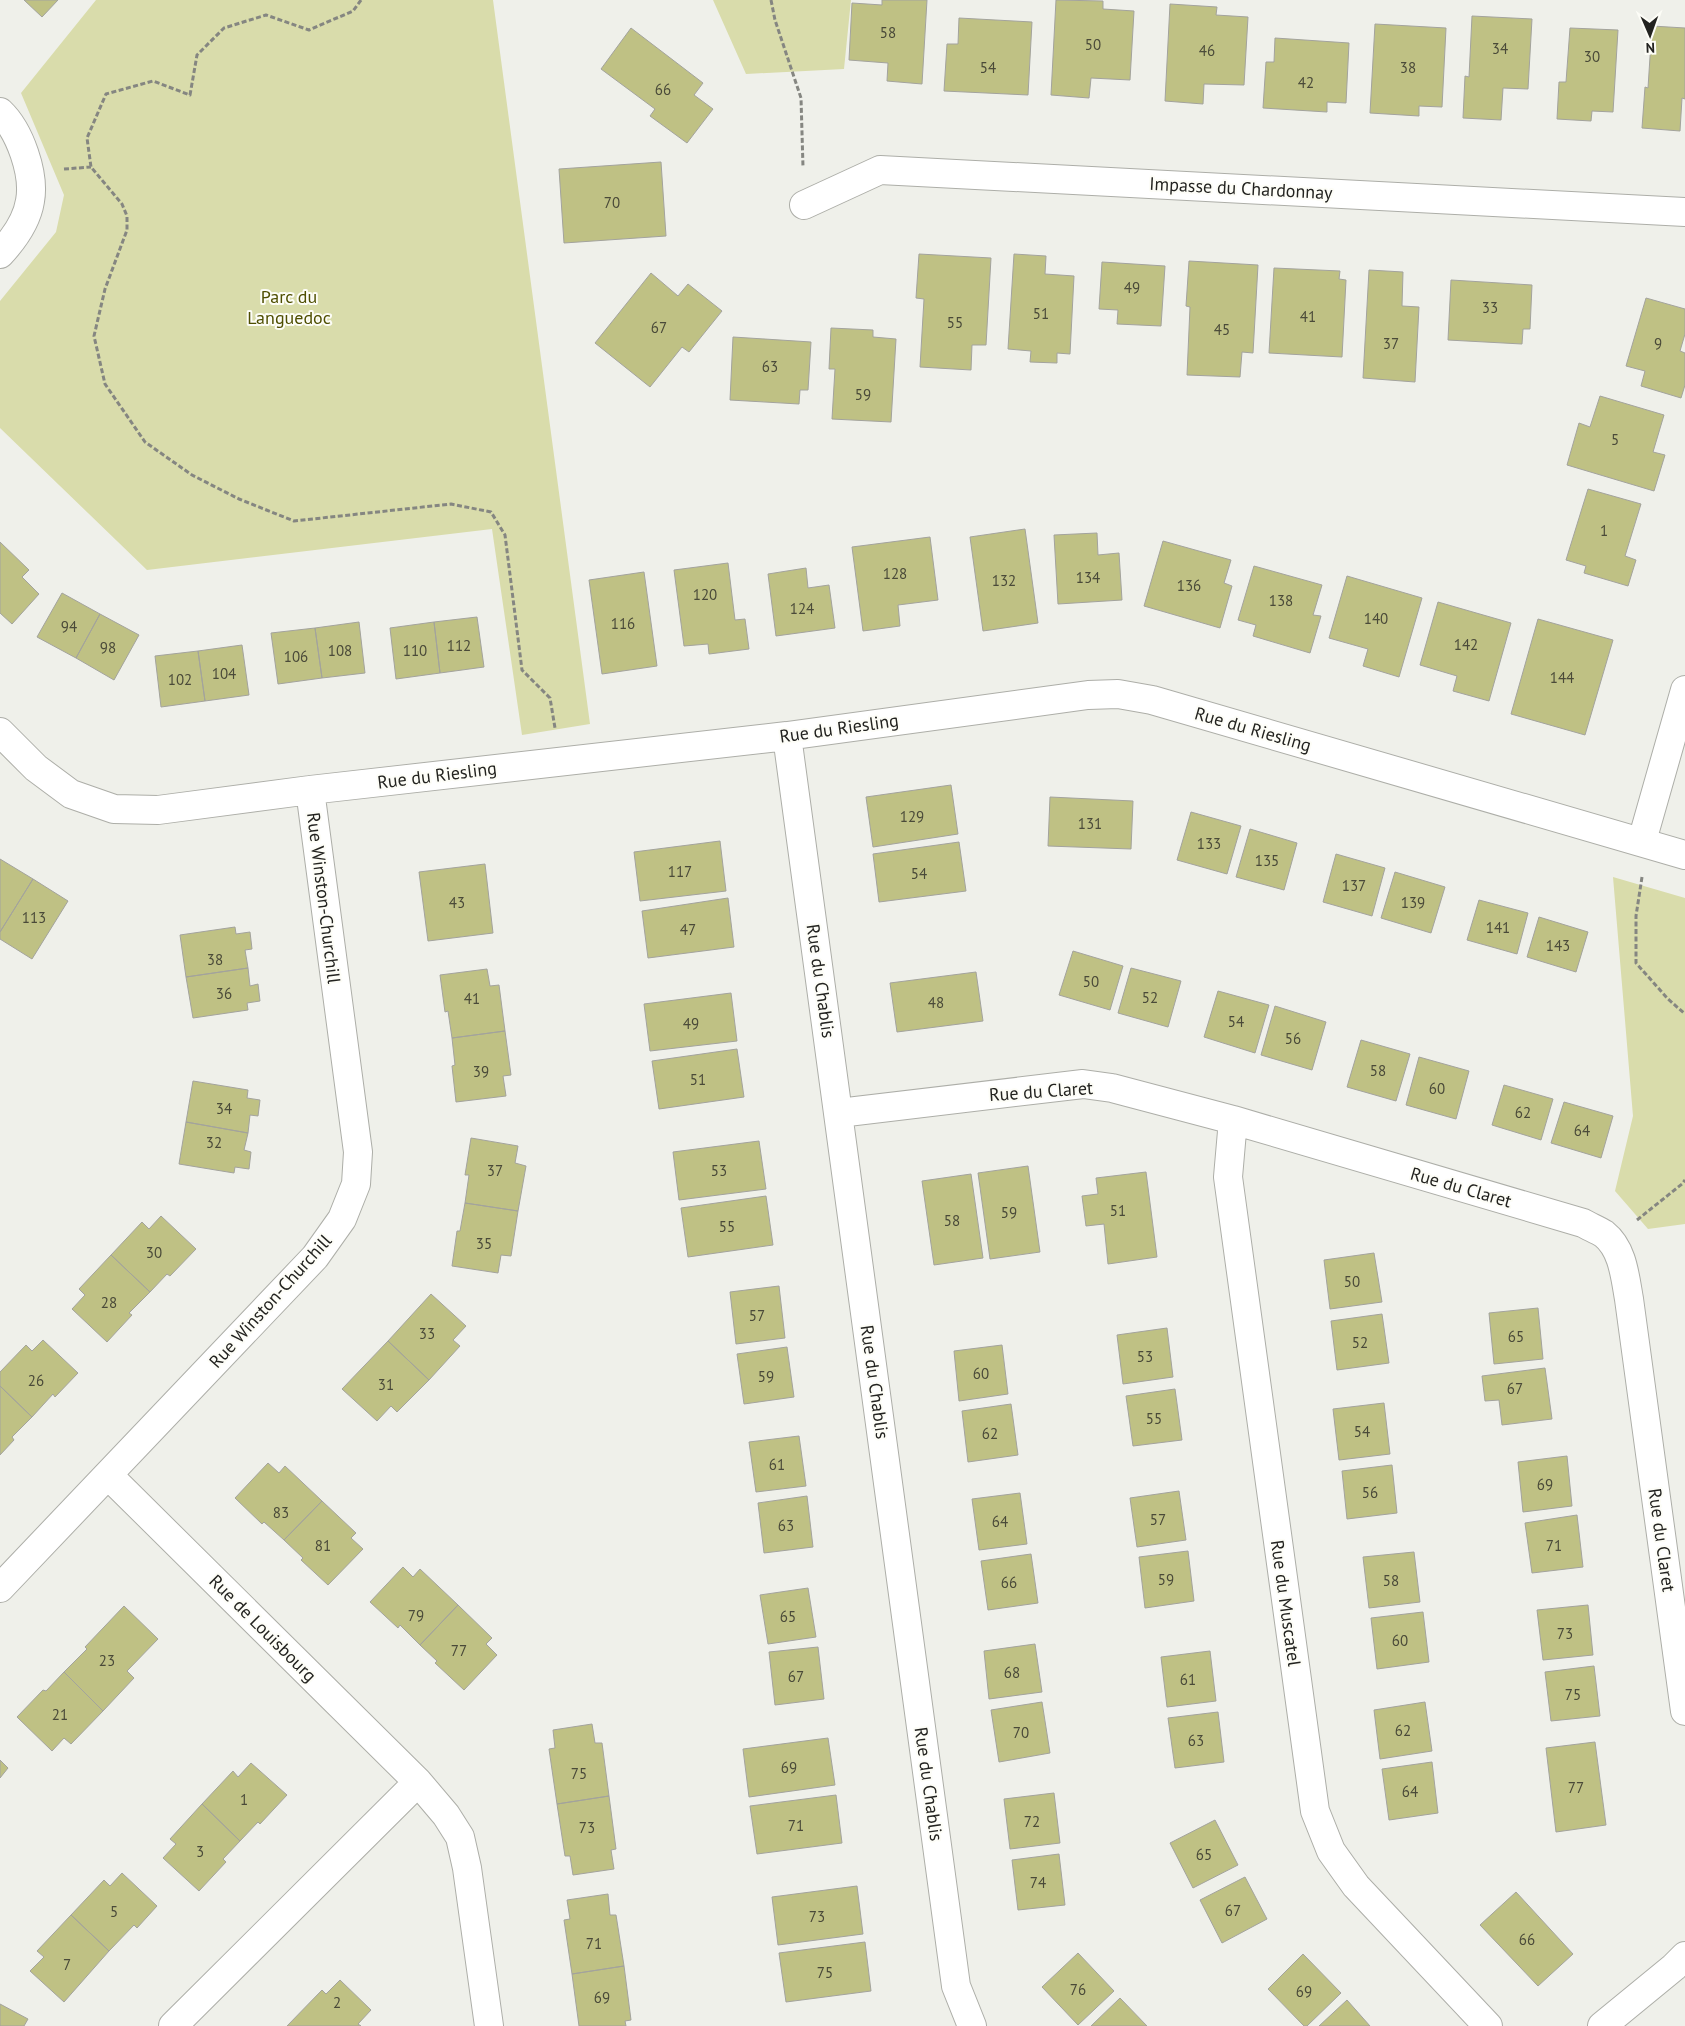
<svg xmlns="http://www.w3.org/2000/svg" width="1685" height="2026" font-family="'PT Sans',sans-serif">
  <rect width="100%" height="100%" fill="#eff0ea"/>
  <path fill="#d9dcab" d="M96,0H493L590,724L522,735L492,529L147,570L0,428V301L56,232L64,195L21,93Z
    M713,0H851L844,69L746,74Z
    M1613,877L1685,898V1224L1648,1229L1615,1191L1633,1116Z"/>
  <path fill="#bfc184" stroke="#a3a39d" d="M24,0H58L42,17Z
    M882,0H927L922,84L887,81L888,63L849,60L852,3L882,5Z
    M1056,0L1103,1V9L1134,11L1130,80L1091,78L1089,98L1051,95Z
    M1170,4L1217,7L1216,15L1248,17L1244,85L1204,84L1203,104L1165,101Z
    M1472,16L1532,19L1528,89L1503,88L1501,120L1463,118L1465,76L1469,77Z
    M959,18L1032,22L1028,95L944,91L947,44H958Z
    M1375,24L1446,28L1442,107L1419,106V116L1370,113Z
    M1652,26L1685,28V99L1682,98L1680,131L1642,128L1645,87L1648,88Z
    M631,28L703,83L694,95L713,109L687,143L650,116L655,109L601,69Z
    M1570,28L1618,30L1613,112L1592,111L1591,121L1557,119L1559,82H1566Z
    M1275,38L1349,43L1346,103L1327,102V112L1263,108L1266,62H1274Z
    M661,162L666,236L564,243L559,169Z
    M919,254L991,258L986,345H972L971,370L920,367L924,299L916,298Z
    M1014,254L1046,256L1045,274L1074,276L1070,354L1057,353V363L1030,362L1031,351L1008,349Z
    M1189,261L1258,265L1253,353L1242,352L1240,377L1187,375L1190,307L1186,306Z
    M1102,262L1165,266L1161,326L1117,324L1118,310L1099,309Z
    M1274,268L1340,271L1339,279L1346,280L1342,357L1269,353Z
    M1369,270L1403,272L1402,306L1419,307L1415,382L1363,378Z
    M651,273L678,296L688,284L722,311L689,352L682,347L650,387L595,343Z
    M1451,280L1532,285L1530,329H1523L1522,344L1448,340Z
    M1646,298L1685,309V334L1680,351L1685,353V385L1681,398L1641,386L1645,371L1626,366Z
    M831,328L873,330V337L896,339L891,422L832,419L835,369H829Z
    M733,337L811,342L808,390H800L799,404L730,400Z
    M1600,396L1664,415L1653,452L1665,455L1654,491L1567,465L1579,423L1590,427Z
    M1588,489L1641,504L1625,556L1636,560L1628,586L1584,573L1586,566L1566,560Z
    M1025,529L1038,623L983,631L970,537Z
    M1097,533L1098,555L1119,553L1122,600L1058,604L1054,535Z
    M930,537L938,600L898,605L900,626L863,631L852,547Z
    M1163,541L1231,560L1224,583L1232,586L1220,628L1144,606Z
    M0,542L29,570L22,577L39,594L12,624L0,613Z
    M728,563L735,620L745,619L749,649L709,654L708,644L684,646L674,570Z
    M1254,566L1322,585L1313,615L1321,616L1310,653L1253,636L1256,625L1238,620Z
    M806,568L808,588L829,585L835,628L776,636L768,574Z
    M644,572L657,666L602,674L589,580Z
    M1347,576L1422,598L1399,677L1363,666L1368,649L1329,638Z
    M62,593L100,614L76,658L37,637Z
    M1438,602L1511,623L1489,701L1453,691L1457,676L1420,665Z
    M100,614L139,635L114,680L76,658Z
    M477,617L484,667L440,673L434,622Z
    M1538,619L1613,640L1585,735L1511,714Z
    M359,622L365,673L322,678L315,628Z
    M434,622L440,673L396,679L390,628Z
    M315,628L322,678L278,684L271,633Z
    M242,645L249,695L205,701L198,651Z
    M198,651L205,701L161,707L155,656Z
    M951,785L958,834L873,847L866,797Z
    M1050,797L1133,801L1131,849L1048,846Z
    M1191,812L1241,826L1227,874L1177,860Z
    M1250,829L1297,843L1284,890L1236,877Z
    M720,841L726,891L640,901L634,852Z
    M959,842L966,891L879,902L873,854Z
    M1336,854L1385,868L1372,916L1323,902Z
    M0,859L33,879L0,932Z
    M485,864L493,933L428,941L419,872Z
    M1395,872L1445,887L1431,933L1381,918Z
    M33,879L68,901L32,959L0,939V932Z
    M728,898L734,947L648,958L642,911Z
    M1479,900L1528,913L1517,954L1467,940Z
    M1539,917L1588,932L1576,972L1527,957Z
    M235,927L236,934L250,932L252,949L245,950L248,968L186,977L180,935Z
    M1073,951L1123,966L1110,1010L1059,995Z
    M248,968L250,986L258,984L260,1001L247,1003L248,1010L193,1018L186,977Z
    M1131,968L1181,981L1168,1027L1118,1013Z
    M487,969L490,986L499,985L505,1031L452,1038L448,1011L445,1012L440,975Z
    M976,972L983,1021L897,1032L890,983Z
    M1218,991L1269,1005L1255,1053L1204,1037Z
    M731,993L737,1041L650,1051L644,1004Z
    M1275,1006L1326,1022L1312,1070L1261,1055Z
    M505,1031L511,1075L503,1076L506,1096L456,1102L452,1066L455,1065L452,1038Z
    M1361,1040L1410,1054L1396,1101L1347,1087Z
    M737,1049L744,1097L659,1109L652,1061Z
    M1419,1057L1469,1071L1456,1119L1406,1105Z
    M193,1081L248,1090L247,1098L260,1100L258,1116L250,1115L248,1133L186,1122Z
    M1504,1085L1553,1099L1541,1140L1492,1125Z
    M1564,1102L1613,1116L1601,1158L1551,1143Z
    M186,1122L248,1133L244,1150L251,1152L249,1169L235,1167L234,1173L179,1164Z
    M471,1138L518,1146L515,1163L526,1166L518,1211L465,1203L469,1175H465Z
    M759,1141L766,1189L679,1200L673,1152Z
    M1028,1166L1040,1252L990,1259L978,1173Z
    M1146,1172L1157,1257L1108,1264L1104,1224L1086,1226L1082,1196L1098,1194L1096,1178Z
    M971,1174L983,1258L934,1265L922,1181Z
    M766,1196L773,1245L688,1257L681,1208Z
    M465,1203L518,1211L511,1256L501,1255L498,1273L452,1266L457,1231H460Z
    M161,1216L196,1249L170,1276L167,1274L150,1292L111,1255L142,1222L149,1229Z
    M1374,1253L1382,1302L1330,1309L1324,1260Z
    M111,1255L150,1292L129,1313L132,1315L107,1342L72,1309L85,1295L79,1289Z
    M779,1286L785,1338L736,1344L730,1292Z
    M431,1294L466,1326L453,1340L460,1346L429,1380L388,1341Z
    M1538,1308L1543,1359L1494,1364L1489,1313Z
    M1382,1314L1389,1363L1337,1370L1331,1321Z
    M1167,1328L1173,1377L1123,1384L1117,1335Z
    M43,1340L78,1373L55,1397L53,1394L32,1417L0,1386V1372L26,1345L32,1351Z
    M388,1341L429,1380L397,1412L391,1406L377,1421L342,1389Z
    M1002,1345L1008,1394L959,1401L954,1351Z
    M787,1347L794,1397L744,1404L737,1354Z
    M1545,1368L1552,1419L1502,1425L1499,1400L1485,1401L1482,1376Z
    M0,1386L32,1417L12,1437L14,1440L0,1455Z
    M1175,1389L1182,1440L1133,1446L1126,1396Z
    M1384,1403L1390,1454L1339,1460L1333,1409Z
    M1011,1404L1018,1455L968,1462L962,1411Z
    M799,1436L806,1486L756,1492L749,1442Z
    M1567,1456L1572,1506L1523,1512L1518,1462Z
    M268,1463L279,1473L285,1466L322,1501L284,1540L264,1522L262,1524L235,1498Z
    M1392,1465L1397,1513L1347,1519L1342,1471Z
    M1179,1491L1186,1540L1137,1547L1130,1498Z
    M1020,1493L1027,1544L979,1550L972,1499Z
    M807,1496L813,1547L764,1553L758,1503Z
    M322,1501L356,1533L351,1538L363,1549L328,1585L301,1560L303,1558L284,1540Z
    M1577,1515L1583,1567L1532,1573L1525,1523Z
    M1188,1551L1194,1601L1145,1608L1139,1557Z
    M1414,1552L1420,1602L1369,1608L1363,1557Z
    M1031,1554L1038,1603L988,1610L981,1561Z
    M403,1567L413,1577L420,1569L458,1605L420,1645L400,1625L398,1628L370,1602Z
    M808,1588L816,1637L768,1644L760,1595Z
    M458,1605L492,1638L486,1644L497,1655L464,1690L435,1663L437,1661L420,1645Z
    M1588,1605L1593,1655L1543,1660L1537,1610Z
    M124,1606L158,1639L127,1671L134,1678L103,1711L64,1672L87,1649L85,1647Z
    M1423,1612L1429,1662L1377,1669L1371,1618Z
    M1035,1644L1042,1692L989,1699L984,1651Z
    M818,1647L824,1699L775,1705L769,1652Z
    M1210,1651L1216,1701L1167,1707L1161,1657Z
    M1594,1666L1600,1716L1551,1721L1545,1672Z
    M64,1672L103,1711L71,1744L64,1738L52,1751L17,1717L43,1690L46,1691Z
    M1042,1702L1050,1753L999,1762L991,1710Z
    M1425,1702L1432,1751L1380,1759L1374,1710Z
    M1218,1712L1224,1762L1175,1768L1168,1718Z
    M592,1724L595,1743H602L609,1796L557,1804L549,1749L555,1748L553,1730Z
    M828,1738L835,1785L749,1797L743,1749Z
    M1595,1742L1606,1825L1556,1832L1546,1748Z
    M0,1760L8,1768L0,1778Z
    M1432,1762L1438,1813L1389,1820L1382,1769Z
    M251,1763L287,1795L260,1824L258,1822L240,1841L202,1804L233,1771L238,1777Z
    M1054,1793L1060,1843L1010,1849L1004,1799Z
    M836,1795L842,1843L757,1854L750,1806Z
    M609,1796L616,1849L611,1850L614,1869L573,1875L570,1856H565L557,1804Z
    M202,1804L240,1841L223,1859L226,1862L199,1891L163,1858L176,1844L170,1839Z
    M1215,1820L1238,1865L1193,1888L1170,1843Z
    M1059,1854L1065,1905L1018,1910L1012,1860Z
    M122,1873L157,1906L137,1928L134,1925L109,1951L71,1915L104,1880L110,1886Z
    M1245,1877L1267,1919L1222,1943L1200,1900Z
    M857,1886L863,1934L778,1945L772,1897Z
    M1516,1892L1573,1954L1538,1986L1480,1925Z
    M608,1894L610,1915H616L624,1966L572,1974L564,1920L570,1919L567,1900Z
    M71,1915L109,1951L64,2002L30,1971L44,1957L37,1951Z
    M865,1942L871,1991L786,2002L779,1953Z
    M1078,1953L1114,1991L1078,2025L1042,1987Z
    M1303,1954L1341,1993L1307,2026H1304L1268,1989Z
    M624,1966L631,2020L625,2021L626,2026H579L572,1974Z
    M340,1980L371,2010L358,2024L361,2026H287L322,1990L326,1994Z
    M1120,1998L1147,2026H1091Z
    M1347,2000L1370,2026H1319Z
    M0,2004L28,2019L24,2026H0Z"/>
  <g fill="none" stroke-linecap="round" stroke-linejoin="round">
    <g stroke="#adaea8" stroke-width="30">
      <path id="street" d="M0,112C20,131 35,174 30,201C27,220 13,240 0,254
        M804,205L880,170L1685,212
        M0,732L36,768L71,794L114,809L158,810L310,790L787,736L1088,695L1118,694L1152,700L1685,855
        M787,736L956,1986L972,2026
        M1642,841L1685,690
        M839,1113L1083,1084L1112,1088L1233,1120L1583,1223C1590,1227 1598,1230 1604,1234C1623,1249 1625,1277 1629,1299L1685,1711
        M1233,1120L1228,1177L1315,1811L1331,1851L1356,1886L1488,2026
        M108,1475L418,1782L446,1815L460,1837L467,1868L489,2026
        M0,1588L315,1257L342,1219L356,1184L358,1152L310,790
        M173,2026L418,1782
        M1602,2026L1674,1967L1685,1956"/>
    </g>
    <path stroke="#858681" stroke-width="3" stroke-dasharray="5 2.5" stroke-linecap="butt" d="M361,0L353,11L309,30L266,15L224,28L197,55L190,95L153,81L106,94L87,138L91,167L122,204L127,216V230L105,289L94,336L105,384L145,442L192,475L239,499L294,521L451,504L491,512L505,535L522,670L550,698L555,728
      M771,0L775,20L801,98L803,167
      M64,169L91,167
      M1642,877L1636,916V963L1668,999L1685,1014
      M1637,1220L1682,1184L1685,1180"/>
    <use href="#street" stroke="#fff" stroke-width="28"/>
  </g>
  <g text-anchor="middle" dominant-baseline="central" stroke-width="4" stroke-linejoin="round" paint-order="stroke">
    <g font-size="15" fill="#4a4a39">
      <text x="888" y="32">58</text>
      <text x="1093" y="44">50</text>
      <text x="1500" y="48">34</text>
      <text x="1207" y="50">46</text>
      <text x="1592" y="56">30</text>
      <text x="988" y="67">54</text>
      <text x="1408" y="67">38</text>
      <text x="1306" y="82">42</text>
      <text x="663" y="89">66</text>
      <text x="612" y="202">70</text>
      <text x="1132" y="287">49</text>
      <text x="1490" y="307">33</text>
      <text x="1041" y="313">51</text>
      <text x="1308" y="316">41</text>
      <text x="955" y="322">55</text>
      <text x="659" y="327">67</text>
      <text x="1222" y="329">45</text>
      <text x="1391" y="343">37</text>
      <text x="1658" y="343">9</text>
      <text x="770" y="366">63</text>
      <text x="863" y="394">59</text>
      <text x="1615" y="439">5</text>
      <text x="1604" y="530">1</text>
      <text x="895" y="573">128</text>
      <text x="1088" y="577">134</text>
      <text x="1004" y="580">132</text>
      <text x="1189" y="585">136</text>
      <text x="705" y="594">120</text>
      <text x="1281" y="600">138</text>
      <text x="802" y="608">124</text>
      <text x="1376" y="618">140</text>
      <text x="623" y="623">116</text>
      <text x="69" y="626">94</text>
      <text x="1466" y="644">142</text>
      <text x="459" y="645">112</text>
      <text x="108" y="647">98</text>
      <text x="340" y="650">108</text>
      <text x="415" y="650">110</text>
      <text x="296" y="656">106</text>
      <text x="224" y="673">104</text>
      <text x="1562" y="677">144</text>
      <text x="180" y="679">102</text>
      <text x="912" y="816">129</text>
      <text x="1090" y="823">131</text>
      <text x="1209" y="843">133</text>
      <text x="1267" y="860">135</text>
      <text x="680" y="871">117</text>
      <text x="919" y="873">54</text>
      <text x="1354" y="885">137</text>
      <text x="457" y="902">43</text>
      <text x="1413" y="902">139</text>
      <text x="34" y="917">113</text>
      <text x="1498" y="927">141</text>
      <text x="688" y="929">47</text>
      <text x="1558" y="945">143</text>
      <text x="215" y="959">38</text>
      <text x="1091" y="981">50</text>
      <text x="224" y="993">36</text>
      <text x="1150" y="997">52</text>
      <text x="472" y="998">41</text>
      <text x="936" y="1002">48</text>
      <text x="1236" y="1021">54</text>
      <text x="691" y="1023">49</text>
      <text x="1293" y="1038">56</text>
      <text x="1378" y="1070">58</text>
      <text x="481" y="1071">39</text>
      <text x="698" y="1079">51</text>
      <text x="1437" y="1088">60</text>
      <text x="224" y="1108">34</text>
      <text x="1523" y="1112">62</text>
      <text x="1582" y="1130">64</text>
      <text x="214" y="1142">32</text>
      <text x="495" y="1170">37</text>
      <text x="719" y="1170">53</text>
      <text x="1118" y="1210">51</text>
      <text x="1009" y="1212">59</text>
      <text x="952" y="1220">58</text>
      <text x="727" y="1226">55</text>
      <text x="484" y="1243">35</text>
      <text x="154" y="1252">30</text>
      <text x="1352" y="1281">50</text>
      <text x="109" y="1302">28</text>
      <text x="757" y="1315">57</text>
      <text x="427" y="1333">33</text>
      <text x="1516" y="1336">65</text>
      <text x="1360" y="1342">52</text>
      <text x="1145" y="1356">53</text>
      <text x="981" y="1373">60</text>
      <text x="766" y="1376">59</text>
      <text x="36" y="1380">26</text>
      <text x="386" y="1384">31</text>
      <text x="1515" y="1388">67</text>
      <text x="1154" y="1418">55</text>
      <text x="1362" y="1431">54</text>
      <text x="990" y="1433">62</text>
      <text x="777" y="1464">61</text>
      <text x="1545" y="1484">69</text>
      <text x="1370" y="1492">56</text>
      <text x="281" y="1512">83</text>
      <text x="1158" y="1519">57</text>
      <text x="1000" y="1521">64</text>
      <text x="786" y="1525">63</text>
      <text x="323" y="1545">81</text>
      <text x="1554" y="1545">71</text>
      <text x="1166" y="1579">59</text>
      <text x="1391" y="1580">58</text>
      <text x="1009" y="1582">66</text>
      <text x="416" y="1615">79</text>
      <text x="788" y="1616">65</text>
      <text x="1565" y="1633">73</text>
      <text x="1400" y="1640">60</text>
      <text x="459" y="1650">77</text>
      <text x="107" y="1660">23</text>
      <text x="1012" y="1672">68</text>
      <text x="796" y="1676">67</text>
      <text x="1188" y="1679">61</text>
      <text x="1573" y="1694">75</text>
      <text x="60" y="1714">21</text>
      <text x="1403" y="1730">62</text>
      <text x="1021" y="1732">70</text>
      <text x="1196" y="1740">63</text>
      <text x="789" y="1767">69</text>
      <text x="579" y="1773">75</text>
      <text x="1576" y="1787">77</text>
      <text x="1410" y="1791">64</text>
      <text x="244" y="1799">1</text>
      <text x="1032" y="1821">72</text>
      <text x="796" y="1825">71</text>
      <text x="587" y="1827">73</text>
      <text x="200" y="1851">3</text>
      <text x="1204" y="1854">65</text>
      <text x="1038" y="1882">74</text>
      <text x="1233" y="1910">67</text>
      <text x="114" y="1911">5</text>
      <text x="817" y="1916">73</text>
      <text x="1527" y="1939">66</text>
      <text x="594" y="1943">71</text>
      <text x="67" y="1964">7</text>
      <text x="825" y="1972">75</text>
      <text x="1078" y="1989">76</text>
      <text x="1304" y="1991">69</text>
      <text x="602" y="1997">69</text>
      <text x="337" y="2002">2</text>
    </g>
    <g font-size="18" fill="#232320" stroke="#fdfdf7">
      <text transform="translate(1241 188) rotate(3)">Impasse du Chardonnay</text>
      <text transform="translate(839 728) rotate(-8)">Rue du Riesling</text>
      <text transform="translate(1253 729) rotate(16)">Rue du Riesling</text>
      <text transform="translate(437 775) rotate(-7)">Rue du Riesling</text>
      <text transform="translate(324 898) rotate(83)">Rue Winston-Churchill</text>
      <text transform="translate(821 981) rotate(82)">Rue du Chablis</text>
      <text transform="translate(1041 1091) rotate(-4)">Rue du Claret</text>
      <text transform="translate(1461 1187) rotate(16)">Rue du Claret</text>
      <text transform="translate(270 1301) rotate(-48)">Rue Winston-Churchill</text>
      <text transform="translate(875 1382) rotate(82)">Rue du Chablis</text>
      <text transform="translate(1662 1540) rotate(82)">Rue du Claret</text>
      <text transform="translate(1286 1603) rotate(82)">Rue du Muscatel</text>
      <text transform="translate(263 1628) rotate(45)">Rue de Louisbourg</text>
      <text transform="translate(929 1784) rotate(82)">Rue du Chablis</text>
    </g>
    <g font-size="18" fill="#4e4e01" stroke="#fdfdf7">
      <text x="289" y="296">Parc du<tspan x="289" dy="21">Languedoc</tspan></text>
    </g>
  </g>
  <g transform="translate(1650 35) rotate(178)" stroke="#fdfdf7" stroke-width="4" paint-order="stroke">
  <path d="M0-4L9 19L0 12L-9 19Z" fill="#232320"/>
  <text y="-8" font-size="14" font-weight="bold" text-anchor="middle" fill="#232320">N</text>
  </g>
</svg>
